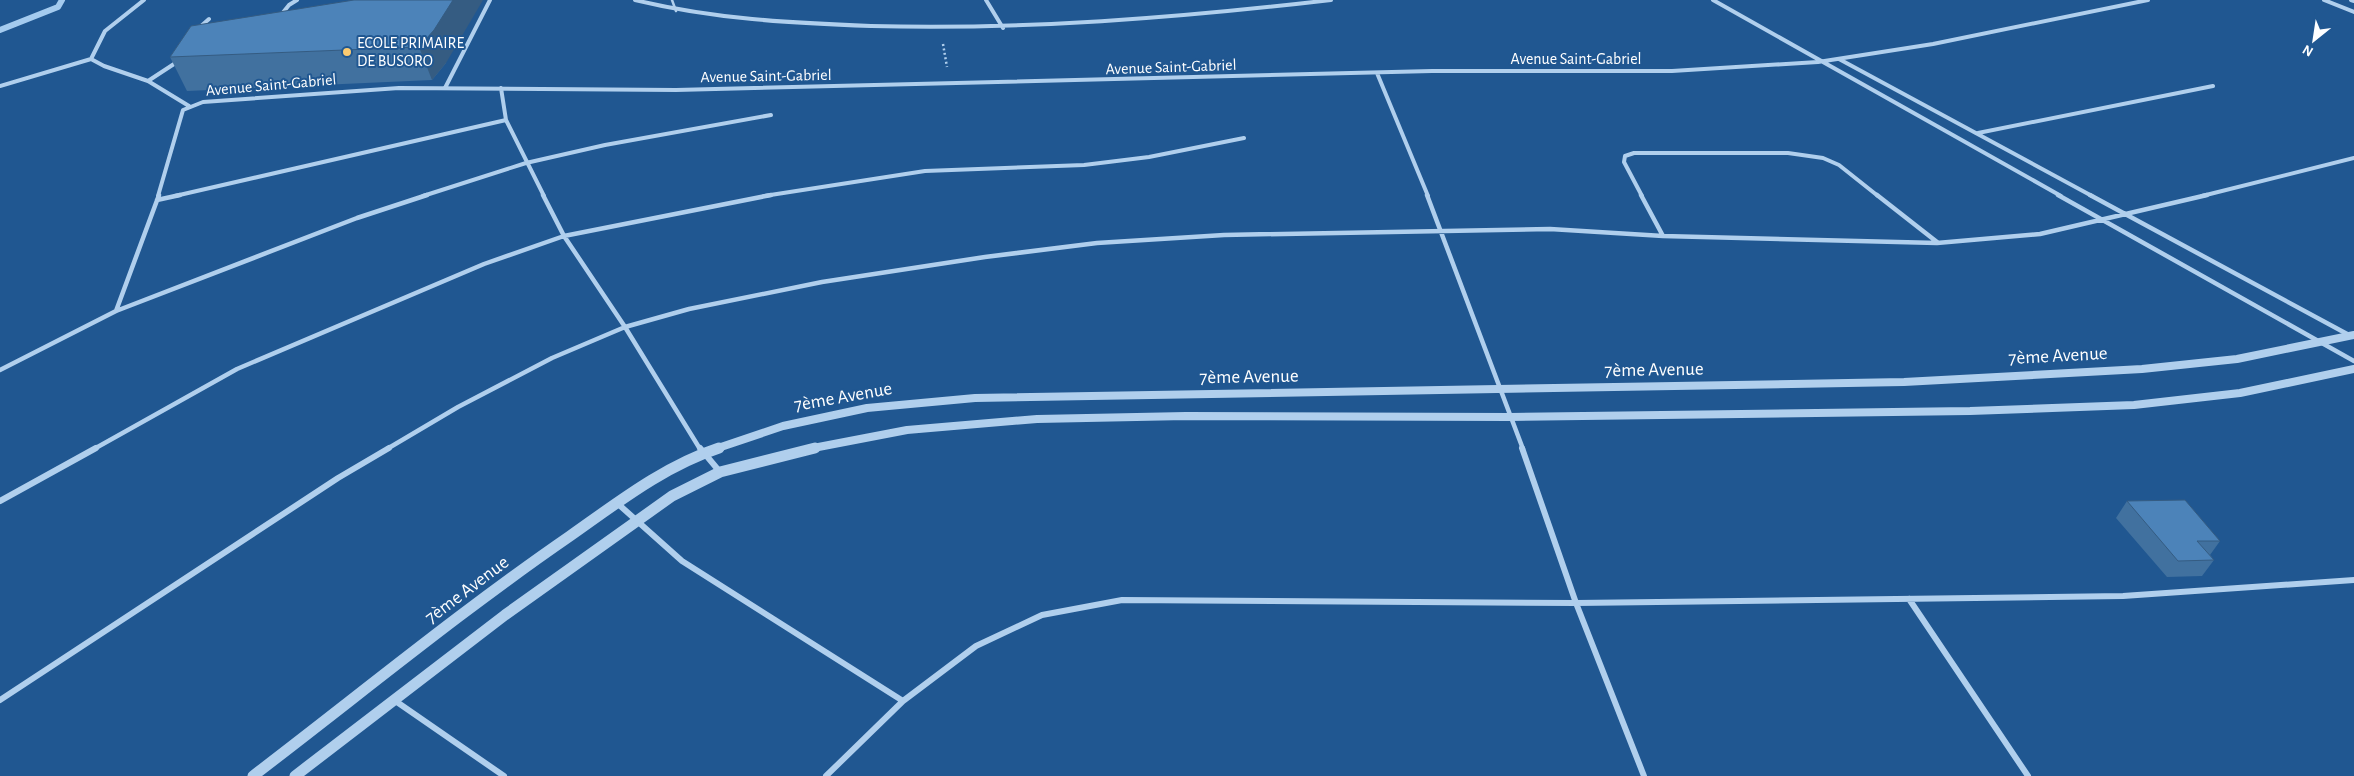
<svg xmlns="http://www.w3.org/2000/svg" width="2354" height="776" font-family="'Alegreya Sans',sans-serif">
  <rect width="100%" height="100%" fill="#205791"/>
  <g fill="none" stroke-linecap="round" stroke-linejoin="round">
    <path stroke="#a4cbef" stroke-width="6" d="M0,30L58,7L62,0"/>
    <path stroke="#b0cfed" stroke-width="2.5" stroke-dasharray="2 2.5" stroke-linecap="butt" d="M943,44L947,67"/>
    <path stroke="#b0cfed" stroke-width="2.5" d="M672,0L676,11"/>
    <path stroke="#b0cfed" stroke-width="4" d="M144,0L105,31L91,59L104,66L148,81L189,106
      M635,0C713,19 791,23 871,26C1025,30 1178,18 1331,0
      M986,0L1003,28
      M1713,0L2061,196
      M2324,0L2354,12
      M2351,0L2354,1
      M281,15L289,5L297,0
      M200,27L209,19
      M1839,59L2092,196
      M1377,73L1428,196
      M148,81L177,62
      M0,86L91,59
      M445,88L490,0
      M501,88L506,120L544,196
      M1978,133L2213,86
      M158,196L183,110L203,102L399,88L676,90L1432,71H1672L1818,62L1933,44L2148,0
      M175,196L506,120
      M423,196L526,163L605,145L771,115
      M764,196L925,171L1084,165L1149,157L1244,138
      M1642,196L1624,162L1625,156L1634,153H1788L1823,158L1839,165L1878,196
      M2202,196L2354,158"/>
    <path stroke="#b0cfed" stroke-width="4.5" d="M543,195L564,236L625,327L700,449
      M1427,195L1523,449
      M1641,195L1663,236
      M1877,195L1937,242
      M2058,195L2354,361
      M2090,195L2349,335
      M157,200L180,195
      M116,311L159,195
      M0,370L116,311L357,218L427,195
      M94,449L237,369L484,264L564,236L771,195
      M387,449L458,407L552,358L625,327L689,309L822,282L985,257L1097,243L1224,235L1550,229L1663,236L1937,243L2040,234L2207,195"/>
    <path stroke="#b0cfed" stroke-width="6" d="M700,448L720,472
      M1522,448L1576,603L1644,776
      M0,501L96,448
      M617,503L682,561L903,701
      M1909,599L2028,776
      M0,700L338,478L389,448
      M394,700L504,776
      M826,776L903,701L976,646L1042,615L1122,600L1576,603L2123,596L2354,580"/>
    <path stroke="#b0cfed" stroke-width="8" d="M715,449L783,426L867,408L975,398L1904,382L2142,369L2237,359L2354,335
      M808,449L907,430L1037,419L1186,416L1510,417L1970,411L2134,405L2240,393L2354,369"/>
    <path stroke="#b0cfed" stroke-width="11" d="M253,776C358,696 461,611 570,536C617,503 664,466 719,448
      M295,776L505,615L672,496L720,472L815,448"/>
  </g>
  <path fill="#41719f" d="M354,0L446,63L432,80L187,91L170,57Z
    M2127,501L2220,541L2210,555L2214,560L2202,576L2167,577L2116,518Z"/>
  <path fill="#355c82" d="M453,0H483L446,63L432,80L419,47Z"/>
  <path fill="#4c83b9" stroke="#355c82" d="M354,0H453L434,30L419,47L170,57L191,26Z
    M2185,500L2220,541H2197L2214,560L2178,561L2127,501Z"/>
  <circle fill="#fbcb71" stroke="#205791" stroke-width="2" cx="347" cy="52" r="5"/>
  <g text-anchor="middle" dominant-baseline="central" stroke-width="4" stroke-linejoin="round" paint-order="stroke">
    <g font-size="16" fill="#fff" stroke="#205791" text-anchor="start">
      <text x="357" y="43">ECOLE PRIMAIRE<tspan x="357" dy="18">DE BUSORO</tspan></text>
    </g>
    <g font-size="16" fill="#fff" stroke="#205791">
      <text x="1576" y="59">Avenue Saint-Gabriel</text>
      <text transform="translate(1171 67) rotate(-2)">Avenue Saint-Gabriel</text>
      <text transform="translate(766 76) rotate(-1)">Avenue Saint-Gabriel</text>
      <text transform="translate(271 85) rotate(-5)">Avenue Saint-Gabriel</text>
    </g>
    <g font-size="19" fill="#fff" stroke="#205791">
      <text transform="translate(2058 356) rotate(-3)">7ème Avenue</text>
      <text transform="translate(1654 370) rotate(-1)">7ème Avenue</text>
      <text transform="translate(1249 377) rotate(-1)">7ème Avenue</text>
      <text transform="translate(843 397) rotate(-10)">7ème Avenue</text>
      <text transform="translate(467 590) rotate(-37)">7ème Avenue</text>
    </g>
  </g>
  <g transform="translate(2314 40) rotate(210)" stroke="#205791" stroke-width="4" paint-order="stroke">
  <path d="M0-4L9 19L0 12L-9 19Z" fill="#ffffff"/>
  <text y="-8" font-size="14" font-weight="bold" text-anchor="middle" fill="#ffffff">N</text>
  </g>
</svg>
